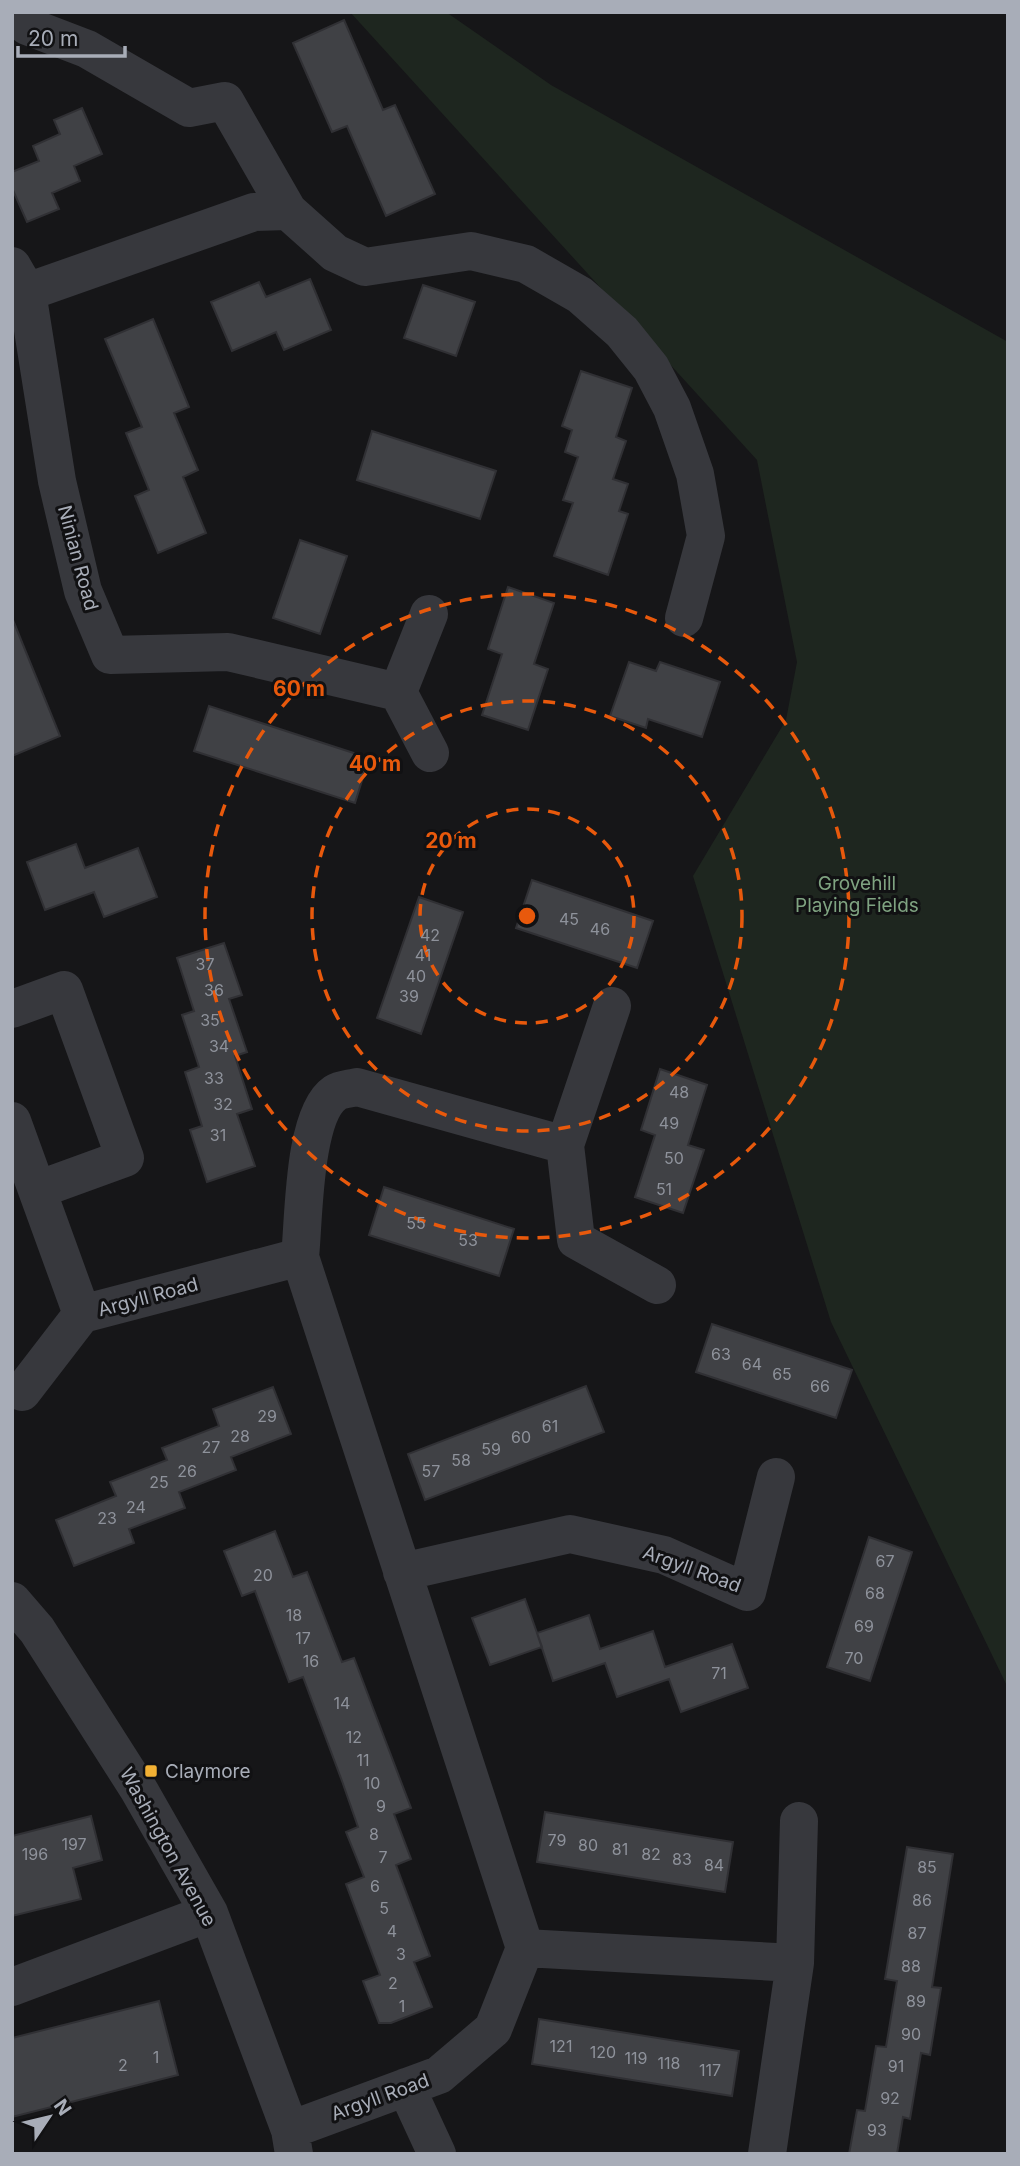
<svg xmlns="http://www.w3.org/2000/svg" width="1020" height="2166" font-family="Inter,sans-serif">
  <rect width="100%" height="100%" fill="#161618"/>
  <path fill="#1e261f" d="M350,12H446L551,85L1008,342V1688L831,1322L693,876L786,720L797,662L757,460Z"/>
  <path fill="#404145" stroke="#303034" stroke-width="2" d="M344,20L383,110L395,105L435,194L386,216L347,126L332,132L293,43Z
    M82,108L102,154L74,166L80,181L52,193L59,209L27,222L12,188V172L39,161L33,146L60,134L54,120Z
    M310,279L331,330L284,350L276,332L232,351L211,302L259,282L266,297Z
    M423,285L475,302L456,356L404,338Z
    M153,319L189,407L174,413L198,470L183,477L206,533L158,553L135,496L149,490L126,433L142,427L105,339Z
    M581,371L632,388L616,437L626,441L613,479L628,484L619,511L628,514L608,575L554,556L573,503L563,500L578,457L565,452L572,430L562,426Z
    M372,431L496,471L480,519L357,480Z
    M300,540L347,556L320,634L273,618Z
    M508,587L554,603L534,664L548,669L528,730L482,715L502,654L488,649Z
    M13,620L60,736L12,756V621Z
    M629,662L656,671L660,662L720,682L702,737L648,719L646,728L610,716Z
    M209,706L369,758L355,803L194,751Z
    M76,844L85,868L138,848L157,897L104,917L94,892L45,910L27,862Z
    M532,880L653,921L637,968L516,928Z
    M419,897L463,912L421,1034L377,1018Z
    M224,943L242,995L229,999L247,1052L235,1056L252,1109L237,1114L255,1166L207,1182L190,1130L202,1126L185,1072L199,1067L182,1015L194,1011L177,958Z
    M660,1069L707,1085L688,1145L704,1150L683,1213L635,1197L655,1135L641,1130Z
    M384,1187L514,1229L499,1276L369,1235Z
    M712,1324L852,1370L836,1418L696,1372Z
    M586,1386L604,1432L425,1500L408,1454Z
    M273,1387L291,1434L231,1457L236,1470L179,1492L185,1508L129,1529L134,1543L74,1566L56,1520L116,1496L110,1482L167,1460L162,1448L219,1426L213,1409Z
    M275,1531L293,1577L307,1572L342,1662L354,1658L411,1808L394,1814L411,1859L396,1865L430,1956L414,1962L432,2007L391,2023H379L363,1981L380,1975L346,1884L364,1877L346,1832L358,1827L342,1781L303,1677L289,1682L255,1591L242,1596L224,1551Z
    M869,1537L912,1552L870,1681L827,1667Z
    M525,1599L542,1647L490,1665L472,1618Z
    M589,1615L600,1649L653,1631L665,1667L732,1644L748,1688L681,1712L669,1679L617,1697L605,1663L553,1681L537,1633Z
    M545,1812L733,1842L725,1892L537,1862Z
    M91,1816L102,1860L73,1868L81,1899L12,1916V1836Z
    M907,1847L953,1854L932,1987L941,1988L930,2055L921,2053L910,2119L903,2117L897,2154H849L857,2110L865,2111L876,2046L886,2047L897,1981L885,1979Z
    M159,2001L178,2075L12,2117V2038Z
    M539,2019L739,2051L732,2096L532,2064Z"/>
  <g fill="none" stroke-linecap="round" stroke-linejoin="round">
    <path stroke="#37383d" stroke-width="38" d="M27,26L87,49L189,108L225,101L288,211L254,212L27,292
      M288,211L335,253L365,267L471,251L526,264L580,295L622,332L651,368L672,408L695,474L706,536L684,618
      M12,266L27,292L57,481L83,591L110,655L228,652L398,692
      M429,614L398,692L430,753
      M612,1006L565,1145L576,1240L657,1285
      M12,1009L64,990L125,1158L37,1190
      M12,1121L82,1314L300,1257
      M22,1392L82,1314
      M402,1572L570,1534L664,1555L747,1592L776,1477
      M12,1601L37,1630L139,1790L209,1913L290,2130L294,2154
      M525,1948L795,1963
      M12,1987L209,1913
      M406,2087L437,2154
      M290,2130L439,2075L493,2029L525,1948L300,1257C304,1219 303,1115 335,1093C341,1089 350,1089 357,1087L565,1145
      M767,2154L795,1963L799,1821"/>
  </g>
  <g fill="none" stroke="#e8590c" stroke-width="3.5" stroke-dasharray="12 9">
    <circle cx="527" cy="916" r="107"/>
    <circle cx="527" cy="916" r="215"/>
    <circle cx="527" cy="916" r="322"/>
  </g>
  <rect fill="#f2b134" stroke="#111113" stroke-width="2.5" x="144" y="1764" width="14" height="14" rx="3.5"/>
  <g text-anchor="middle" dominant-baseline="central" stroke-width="6" stroke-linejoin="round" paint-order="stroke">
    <g font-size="16" fill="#8e929b">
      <text x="569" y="919">45</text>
      <text x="600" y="929">46</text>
      <text x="430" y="935">42</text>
      <text x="423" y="955">41</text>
      <text x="205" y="964">37</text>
      <text x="416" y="976">40</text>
      <text x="214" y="990">36</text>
      <text x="409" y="996">39</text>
      <text x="210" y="1020">35</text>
      <text x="219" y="1046">34</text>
      <text x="214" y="1078">33</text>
      <text x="679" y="1092">48</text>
      <text x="223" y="1104">32</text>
      <text x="669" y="1123">49</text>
      <text x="218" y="1135">31</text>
      <text x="674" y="1158">50</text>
      <text x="664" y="1189">51</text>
      <text x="416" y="1223">55</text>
      <text x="468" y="1240">53</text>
      <text x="721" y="1354">63</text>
      <text x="752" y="1364">64</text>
      <text x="782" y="1374">65</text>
      <text x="820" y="1386">66</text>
      <text x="267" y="1416">29</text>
      <text x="550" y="1426">61</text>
      <text x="240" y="1436">28</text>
      <text x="521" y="1437">60</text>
      <text x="211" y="1447">27</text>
      <text x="491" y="1449">59</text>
      <text x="461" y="1460">58</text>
      <text x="187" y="1471">26</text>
      <text x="431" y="1471">57</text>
      <text x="159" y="1482">25</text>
      <text x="136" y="1507">24</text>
      <text x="107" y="1518">23</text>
      <text x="885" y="1561">67</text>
      <text x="263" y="1575">20</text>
      <text x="875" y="1593">68</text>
      <text x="294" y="1615">18</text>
      <text x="864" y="1626">69</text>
      <text x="303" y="1638">17</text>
      <text x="854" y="1658">70</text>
      <text x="311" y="1661">16</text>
      <text x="719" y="1673">71</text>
      <text x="342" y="1703">14</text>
      <text x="354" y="1737">12</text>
      <text x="363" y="1760">11</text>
      <text x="372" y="1783">10</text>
      <text x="381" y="1806">9</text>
      <text x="374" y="1834">8</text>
      <text x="557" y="1840">79</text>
      <text x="74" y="1844">197</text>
      <text x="588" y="1845">80</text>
      <text x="620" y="1849">81</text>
      <text x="35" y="1854">196</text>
      <text x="651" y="1854">82</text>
      <text x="383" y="1857">7</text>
      <text x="682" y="1859">83</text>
      <text x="714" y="1865">84</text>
      <text x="927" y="1867">85</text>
      <text x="375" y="1886">6</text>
      <text x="922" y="1900">86</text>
      <text x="384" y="1908">5</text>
      <text x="392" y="1931">4</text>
      <text x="917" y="1933">87</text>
      <text x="401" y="1954">3</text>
      <text x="911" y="1966">88</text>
      <text x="393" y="1983">2</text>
      <text x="916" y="2001">89</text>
      <text x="402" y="2006">1</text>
      <text x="911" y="2034">90</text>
      <text x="561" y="2046">121</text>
      <text x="603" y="2052">120</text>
      <text x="156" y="2057">1</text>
      <text x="636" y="2058">119</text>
      <text x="669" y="2063">118</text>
      <text x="123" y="2065">2</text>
      <text x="896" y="2066">91</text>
      <text x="710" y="2070">117</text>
      <text x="890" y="2098">92</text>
      <text x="877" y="2130">93</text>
    </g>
    <g font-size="19" fill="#a8adb8" stroke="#111113">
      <text transform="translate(78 558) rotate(75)">Ninian Road</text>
      <text transform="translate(148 1297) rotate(-15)">Argyll Road</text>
      <text transform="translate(692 1569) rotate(20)">Argyll Road</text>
      <text transform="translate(168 1847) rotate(61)">Washington Avenue</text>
      <text transform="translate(380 2097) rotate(-20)">Argyll Road</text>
    </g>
    <g font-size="19" fill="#7fa381" stroke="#111113">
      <text x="857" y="883">Grovehill<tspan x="857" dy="22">Playing Fields</tspan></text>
    </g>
    <g font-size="19" fill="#a8adb8" stroke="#111113" text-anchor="start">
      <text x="165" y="1771">Claymore</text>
    </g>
  </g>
  <circle cx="527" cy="916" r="10" fill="#e8590c" stroke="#111113" stroke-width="3.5"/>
  <g font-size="21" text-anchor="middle" font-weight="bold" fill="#e8590c" stroke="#111113" stroke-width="6" stroke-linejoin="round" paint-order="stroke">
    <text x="299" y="696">60 m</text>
    <text x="375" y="771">40 m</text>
    <text x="451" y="848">20 m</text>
  </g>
  <rect width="1020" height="2166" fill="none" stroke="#a8adb8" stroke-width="28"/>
  <g transform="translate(49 2117) rotate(55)" stroke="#111113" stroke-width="5" paint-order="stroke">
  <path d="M0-5L12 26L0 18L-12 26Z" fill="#a8adb8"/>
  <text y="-10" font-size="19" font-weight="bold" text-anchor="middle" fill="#a8adb8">N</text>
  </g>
  <path d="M18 46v10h107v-10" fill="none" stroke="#a8adb8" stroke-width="3.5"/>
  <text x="28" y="46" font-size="21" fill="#a8adb8" stroke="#111113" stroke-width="5" paint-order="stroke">20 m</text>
</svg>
